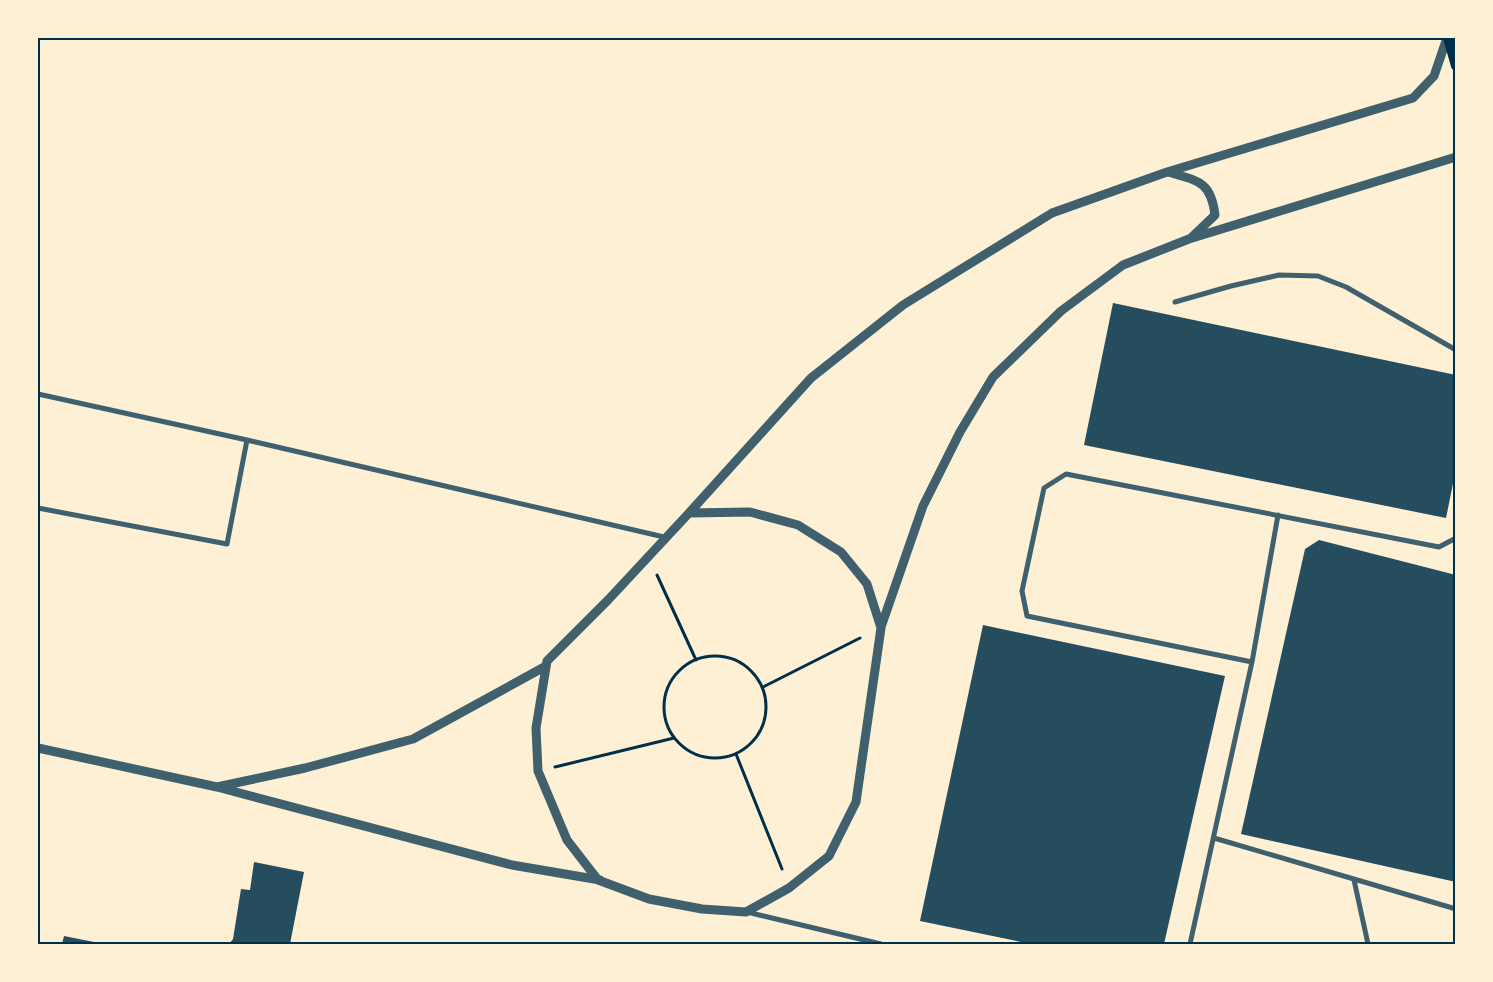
<svg xmlns="http://www.w3.org/2000/svg" width="1493" height="982" font-family="'IBM Plex Serif',serif">
  <rect width="100%" height="100%" fill="#fdf0d5"/>
  <path fill="#264d5e" d="M1113,303L1456,375V469L1446,518L1084,445Z
    M1319,540L1456,575V882L1241,834L1305,549Z
    M983,625L1225,676L1164,944H1031L920,921Z
    M254,862L304,872L290,944H229L233,939L241,889L250,890Z
    M64,936L104,944H62Z"/>
  <g fill="none" stroke-linecap="round" stroke-linejoin="round">
    <path stroke="#003049" stroke-width="3" d="M657,575L696,660
      M664 707a51 51 0 1 1 102 0a51 51 0 1 1-102 0Z
      M763,687L860,638
      M736,754L782,869
      M555,767L674,738"/>
    <path stroke="#3f606c" stroke-width="5" d="M1175,302L1231,286L1279,275L1318,276L1346,287L1456,350
      M38,394L247,440L664,537
      M38,508L227,544L247,440
      M1252,662L1027,616L1022,591L1044,488L1066,474L1439,547L1456,538
      M1214,838L1456,909
      M1354,880L1368,944
      M747,912L881,944
      M1190,944L1252,662L1278,515"/>
    <path stroke="#3f606c" stroke-width="9" d="M1168,172C1198,181 1211,181 1215,215L1191,238
      M750,512L798,525L841,552L867,584L881,628L856,802L829,856L789,888L746,912L702,909L649,899L598,880L567,840L538,771L536,728L547,661L608,600L689,513Z
      M689,513L811,378L903,305L1052,213L1167,172L1413,98L1434,76L1447,38
      M881,627L923,506L960,432L993,377L1061,311L1123,265L1189,239L1456,157
      M546,666L413,739L305,768L217,787L512,865L600,880
      M38,748L217,787"/>
    <path stroke="#003049" stroke-width="10" d="M1448,38L1456,66"/>
  </g>
  <rect width="1493" height="982" fill="none" stroke="#fdf0d5" stroke-width="78"/>
  <rect x="39" y="39" width="1415" height="904" fill="none" stroke="#003049" stroke-width="2"/>
</svg>
